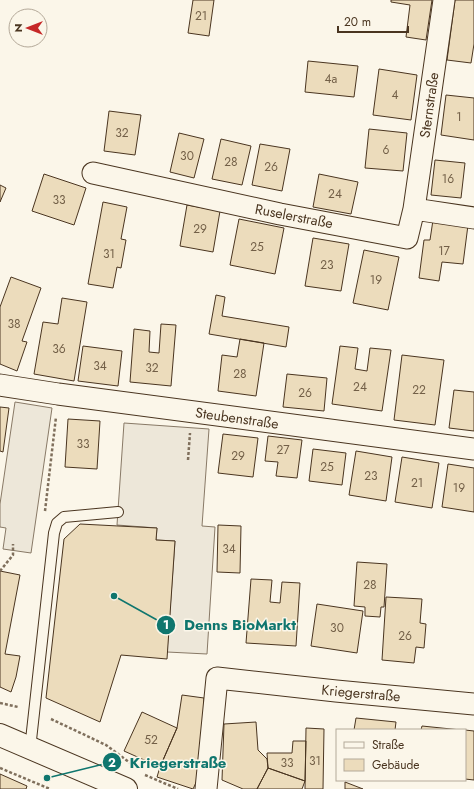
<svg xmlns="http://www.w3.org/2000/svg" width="474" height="789" font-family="Jost,sans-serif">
  <rect width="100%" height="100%" fill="#fbf6e9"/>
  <path fill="#ede7d9" stroke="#887966" d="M15,402L52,408L31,553L3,549L6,528L0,527V504Z
    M124,423L209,429L202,526L215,527L207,654L167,652L175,541L156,540L157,528L117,525Z"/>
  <path fill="#ecdcbc" stroke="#4a3520" d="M193,0H214L209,36L188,33Z
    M391,0H432L426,40L406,37L410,5L391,2Z
    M455,0H474V44L471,63L447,60Z
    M308,61L358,66L354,97L305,92Z
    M379,69L417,75L411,120L373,115Z
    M446,95L474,98V140L441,135Z
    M109,111L141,115L135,155L104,151Z
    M369,129L407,133L403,171L365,168Z
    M179,133L204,139L194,178L170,172Z
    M221,139L251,146L242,185L212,179Z
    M260,144L290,149L282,191L252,185Z
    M435,160L465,163L461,198L431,195Z
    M44,174L86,188L74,225L32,211Z
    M319,174L358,182L351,214L313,207Z
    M0,185L6,188L0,202Z
    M103,202L127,207L121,239L126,240L121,268L117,267L113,288L88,284Z
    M187,205L220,211L213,252L180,246Z
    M239,219L284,228L275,274L230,265Z
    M433,220L468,225L463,264L442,262L439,281L419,278L424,240H430Z
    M313,238L349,244L341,291L305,286Z
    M364,250L399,257L388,310L353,303Z
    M11,277L41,288L22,341L27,342L17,371L0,364V307Z
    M216,295L225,297L222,316L289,327L286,347L209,334Z
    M62,298L87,302L74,381L34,374L43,322L58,324Z
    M161,324L176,325L171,386L130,382L134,329L150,331L149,352L159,353Z
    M240,339L264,343L256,396L218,391L222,355L237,357Z
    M83,346L122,351L118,386L78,381Z
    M340,346L358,348L355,369L367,371L370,348L391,350L382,411L332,404Z
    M402,355L444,360L435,425L394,420Z
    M287,374L327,378L324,411L283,407Z
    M454,390L474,392V431L449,428Z
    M0,407L9,408L3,452L0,451Z
    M68,419L100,421L97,469L65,467Z
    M223,434L258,438L253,477L218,473Z
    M268,436L302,440L297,478L276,476L278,462L265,461Z
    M313,449L346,453L342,485L309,481Z
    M356,451L392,457L386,501L349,495Z
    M402,457L439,463L432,508L395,502Z
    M448,464L474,468V512L442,507Z
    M80,524L157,528L156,540L175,541L167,659L121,655L100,722L46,698L64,539Z
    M218,525L241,526L240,573L217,572Z
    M357,562L387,564L384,607H381L380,617L365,616V607L354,606Z
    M0,571L20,575L5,654L20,656L16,677L11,692L0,687Z
    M251,579L272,580L270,602L280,603L282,582L300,583L296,646L246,643Z
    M386,597L422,599L420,623L426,624L424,648L416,647L414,663L382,660Z
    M317,604L363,611L357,653L311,646Z
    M182,695L204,698L202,770L193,789L157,777L160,767L177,728Z
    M142,712L177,728L160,767L124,751Z
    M356,718L396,722L395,730H354Z
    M256,722L258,750L267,759L268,768L257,789H243L222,780L224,724Z
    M422,726L461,730H421Z
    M306,728L324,729L323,789H305Z
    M465,730L474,731V780L465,779Z
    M293,741H306L305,781L268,768L267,753H292Z
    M268,768L305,781L302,789H257Z
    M0,774L27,786L26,789H0Z
    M345,782L363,789H345Z"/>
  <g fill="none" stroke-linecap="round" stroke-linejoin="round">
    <g stroke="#4a3520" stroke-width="12">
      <path id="lane" d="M30,749L54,533L57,523L64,517L118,512"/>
    </g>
    <g stroke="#4a3520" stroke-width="23">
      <path id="street" d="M93,173L280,214L407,238L414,209L444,0
        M414,209L474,218
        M0,385L58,394L474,449
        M206,789L217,678L336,691L474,704"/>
    </g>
    <g stroke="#4a3520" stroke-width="24">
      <path id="secondary" d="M0,735L126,789"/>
    </g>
    <path stroke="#7f6f5c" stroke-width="2.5" stroke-dasharray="3 2" stroke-linecap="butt" d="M188,460L190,433
      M45,511L56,417
      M0,571L13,555V544
      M0,703L18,707
      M51,719L106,745L133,765
      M0,768L50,789
      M145,775L178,789"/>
    <use href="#lane" stroke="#fbf6e9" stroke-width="10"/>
    <use href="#street" stroke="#fbf6e9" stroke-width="21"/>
    <use href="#secondary" stroke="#fbf6e9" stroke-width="22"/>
  </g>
  <g text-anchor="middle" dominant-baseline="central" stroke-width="3" stroke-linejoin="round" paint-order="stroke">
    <g font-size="12" fill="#725f47">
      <text x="201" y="16">21</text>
      <text x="331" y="79">4a</text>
      <text x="395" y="95">4</text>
      <text x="459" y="117">1</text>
      <text x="122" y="133">32</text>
      <text x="386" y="150">6</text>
      <text x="187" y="156">30</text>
      <text x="231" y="162">28</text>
      <text x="271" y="167">26</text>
      <text x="448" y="179">16</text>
      <text x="335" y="194">24</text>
      <text x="59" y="200">33</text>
      <text x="200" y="229">29</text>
      <text x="257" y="247">25</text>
      <text x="444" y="251">17</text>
      <text x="109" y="254">31</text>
      <text x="327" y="265">23</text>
      <text x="376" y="280">19</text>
      <text x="14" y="324">38</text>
      <text x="59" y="349">36</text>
      <text x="100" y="366">34</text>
      <text x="152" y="368">32</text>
      <text x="240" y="374">28</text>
      <text x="360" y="387">24</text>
      <text x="419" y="390">22</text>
      <text x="305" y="393">26</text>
      <text x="83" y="444">33</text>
      <text x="283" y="450">27</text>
      <text x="238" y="456">29</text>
      <text x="327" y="467">25</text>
      <text x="371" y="476">23</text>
      <text x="417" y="483">21</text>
      <text x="459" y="488">19</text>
      <text x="229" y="549">34</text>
      <text x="370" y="585">28</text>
      <text x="337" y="628">30</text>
      <text x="405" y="636">26</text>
      <text x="151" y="740">52</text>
      <text x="315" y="761">31</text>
      <text x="287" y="763">33</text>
    </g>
    <g font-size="14" fill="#4a3520" stroke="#fbf6e9">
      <text transform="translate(429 105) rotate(-82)">Sternstraße</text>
      <text transform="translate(294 216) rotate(11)">Ruselerstraße</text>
      <text transform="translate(237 418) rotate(8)">Steubenstraße</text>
      <text transform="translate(361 693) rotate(5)">Kriegerstraße</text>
    </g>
  </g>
  <path fill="none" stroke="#0f766e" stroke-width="1.5" d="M114 596L166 625M47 778L112 762"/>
  <g fill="#0f766e" stroke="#fbf6e9" stroke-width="1.5">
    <circle cx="114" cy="596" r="4"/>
    <circle cx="47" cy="778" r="4"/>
    <circle cx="166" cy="625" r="10"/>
    <circle cx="112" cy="762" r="10"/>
  </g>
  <g font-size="12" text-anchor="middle" font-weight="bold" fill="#fff">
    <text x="166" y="629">1</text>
    <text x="112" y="767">2</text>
  </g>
  <g font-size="15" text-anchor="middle" font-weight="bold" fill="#0f766e" stroke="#fbf6e9" stroke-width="3" stroke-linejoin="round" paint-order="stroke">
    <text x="240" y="630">Denns BioMarkt</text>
    <text x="178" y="768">Kriegerstraße</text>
  </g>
  <rect x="336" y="729" width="130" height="52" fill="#fbf6e9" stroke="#b4a999"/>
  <rect x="344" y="742" width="20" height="6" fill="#fbf6e9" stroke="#b4a999"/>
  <text x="372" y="749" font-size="12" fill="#4a3520">Straße</text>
  <rect x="344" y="759" width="20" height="12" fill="#ecdcbc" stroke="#b4a999"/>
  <text x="372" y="769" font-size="12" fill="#4a3520">Gebäude</text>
  <g transform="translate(28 28) rotate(270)"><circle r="19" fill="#fbf6e9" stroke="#b4a999"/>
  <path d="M0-3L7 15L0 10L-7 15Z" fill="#c62828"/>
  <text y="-6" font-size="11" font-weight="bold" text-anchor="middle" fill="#4a3520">N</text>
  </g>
  <path d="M338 26v6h70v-6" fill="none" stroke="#4a3520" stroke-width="2"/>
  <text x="344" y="26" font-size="12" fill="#4a3520" stroke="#fbf6e9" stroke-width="3" paint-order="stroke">20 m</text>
</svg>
